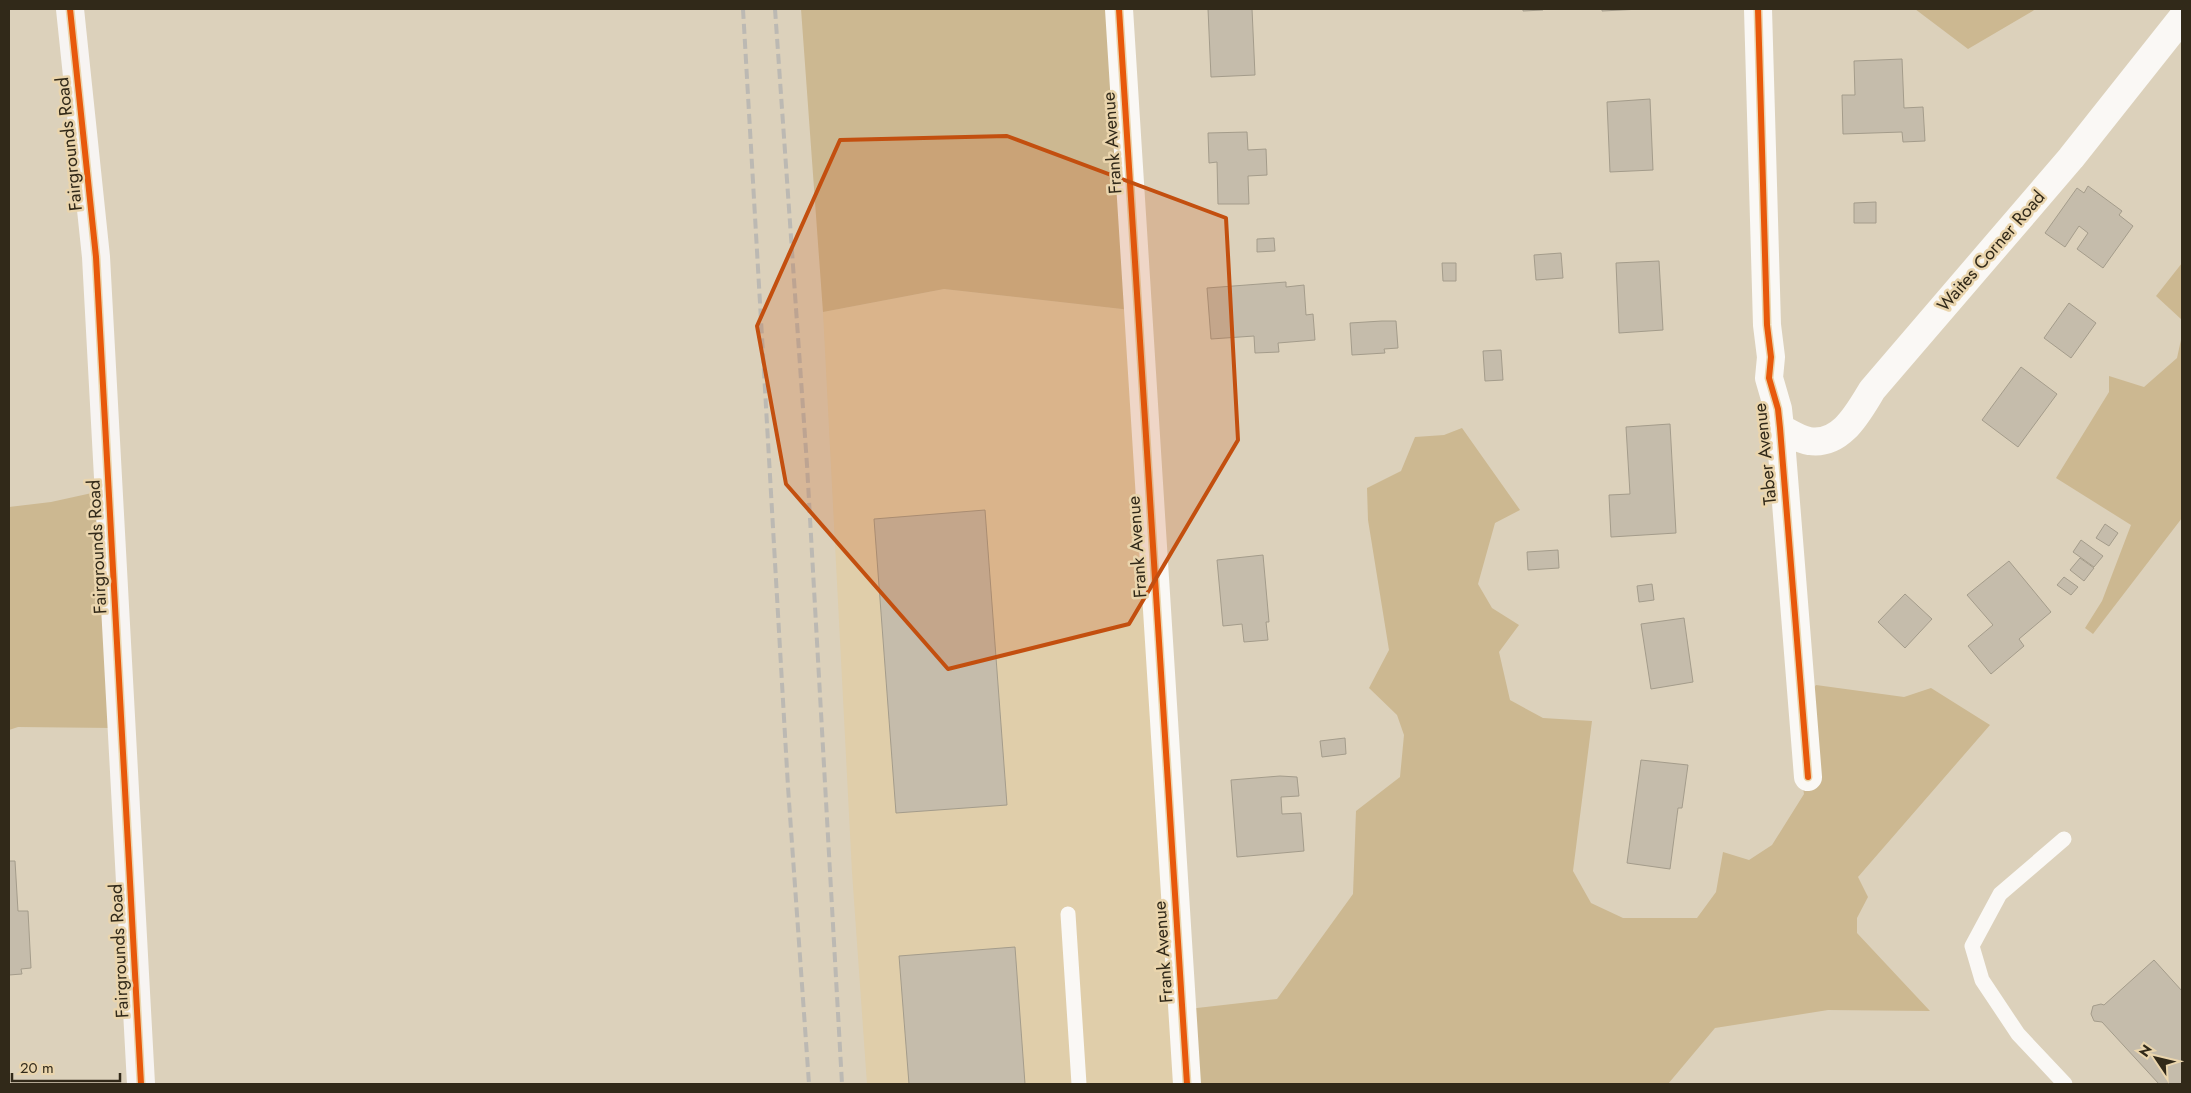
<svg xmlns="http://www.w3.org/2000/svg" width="2191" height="1093" font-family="Jost,sans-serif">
  <rect width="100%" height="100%" fill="#dcd1bb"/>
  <path fill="#e0ceaa" d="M944,289L1131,310L1184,1084H867L852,872L823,312Z"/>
  <path fill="#ccb891" d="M801,9H1116L1131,310L944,289L823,312Z
    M1915,9H2036L1968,49Z
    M2182,263V320L2156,296Z
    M2182,335V518L2093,634L2085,628L2102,601L2131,525L2056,478L2109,392V376L2144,387L2177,358Z
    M1462,428L1520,510L1495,523L1478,584L1492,608L1519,625L1499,652L1510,700L1543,718L1592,721L1573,871L1591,903L1623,918H1697L1716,892L1723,852L1749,860L1772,845L1804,794L1802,782L1813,689L1816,685L1904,697L1931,688L1990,725L1858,877L1868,897L1857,918V933L1930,1011L1828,1010L1715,1028L1668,1084H1184L1188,1009L1277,999L1353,894L1356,811L1400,777L1404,735L1397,715L1369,688L1389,650L1368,520L1367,488L1401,471L1415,437L1444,435Z
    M101,491L114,728L18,727L9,730V507L51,502Z"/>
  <path fill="#c5bcab" stroke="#a49c8b" d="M1208,9H1252L1255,75L1211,77Z
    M1523,9H1543V10L1523,11Z
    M1602,9H1641L1602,11Z
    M1902,59L1904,108L1923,107L1925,141L1903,142L1902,132L1843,134L1842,95H1855L1854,61Z
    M1650,99L1653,170L1610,172L1607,102Z
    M1247,132L1248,150L1266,149L1267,175L1248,176L1249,204H1218L1217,162L1209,163L1208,133Z
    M2088,186L2122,211L2119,215L2133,226L2103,268L2077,249L2088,233L2079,226L2065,247L2045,233L2077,188L2084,193Z
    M1876,202V223H1854V203Z
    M1274,238L1275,251L1257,252V239Z
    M1561,253L1563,278L1536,280L1534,255Z
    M1659,261L1663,330L1619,333L1616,263Z
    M1442,263H1456V281H1443Z
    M1286,282V287L1304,285L1306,315L1313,314L1315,340L1278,343L1279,352L1255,353L1254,336L1211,339L1207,288Z
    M2069,303L2096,323L2071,358L2044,338Z
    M1382,321H1396L1398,348L1384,349L1385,353L1352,355L1350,323Z
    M1501,350L1503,380L1485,381L1483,351Z
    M2021,367L2057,394L2018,447L1982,420Z
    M1670,424L1676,533L1611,537L1609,495L1630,494L1626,427Z
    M985,510L1007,805L896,813L874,519Z
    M2105,524L2118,533L2109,546L2096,538Z
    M2081,540L2103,556L2094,567L2073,552Z
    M1558,550L1559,568L1528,570L1527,552Z
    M1263,555L1269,622H1266L1268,640L1244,642L1242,624L1223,626L1217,560Z
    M2080,558L2094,568L2084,581L2070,570Z
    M2009,561L2051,612L2019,639L2024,646L1991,674L1968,646L1993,625L1967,595Z
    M2064,577L2078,587L2071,595L2057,585Z
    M1652,584L1654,600L1639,602L1637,586Z
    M1905,594L1932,619L1905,648L1878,622Z
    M1684,618L1693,682L1651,689L1641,624Z
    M1345,738L1346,754L1322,757L1320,741Z
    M1641,760L1688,765L1682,808H1678L1670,869L1627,863Z
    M1280,776L1297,777L1299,796L1281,797L1282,814L1301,813L1304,851L1237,857L1231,780Z
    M9,861H15L18,911H28L31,968L21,969L22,974L9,975Z
    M1015,947L1025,1084H909L899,956Z
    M2154,960L2182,991V1084H2159L2102,1022L2094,1021L2091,1014L2093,1006L2101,1004L2104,1005Z"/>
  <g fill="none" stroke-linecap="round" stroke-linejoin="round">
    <path stroke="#faf8f5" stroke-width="15" d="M2064,839L2000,894L1972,946L1982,980L2018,1034L2065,1084
      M1068,914L1079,1084"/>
    <path stroke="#faf8f5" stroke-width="28" d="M1119,9L1187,1084
      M1758,9L1767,325L1771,357L1769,378L1778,409L1780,428L1808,777
      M1780,428C1788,432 1800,440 1809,441C1841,446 1858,413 1872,390L2071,158L2182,18"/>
    <path stroke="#f7f4f2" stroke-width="28" d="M70,9L96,257L141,1084"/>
    <path stroke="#bcb9b3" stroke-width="4" stroke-dasharray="10 5" stroke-linecap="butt" d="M743,9L788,787L809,1084
      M775,9L807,465L842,1084"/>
    <g stroke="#ead5ad" stroke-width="9">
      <path id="cycleway" d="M70,9L96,257L141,1084
        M1119,9L1187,1084
        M1758,9L1767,325L1771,357L1769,378L1778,409L1780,428L1808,777"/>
    </g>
    <use href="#cycleway" stroke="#e8590c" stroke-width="6"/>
  </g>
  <path fill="#c34f0f" fill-opacity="0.2" stroke="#c34f0f" stroke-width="4" stroke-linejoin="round" d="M1007,136L1226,218L1238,440L1129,624L948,669L786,484L757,326L840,140Z"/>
  <g text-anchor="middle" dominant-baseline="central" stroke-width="5" stroke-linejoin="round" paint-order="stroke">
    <g font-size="18" fill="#312919" stroke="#ead5ad">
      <text transform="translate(1112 143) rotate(-94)">Frank Avenue</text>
      <text transform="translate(69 144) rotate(-96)">Fairgrounds Road</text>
      <text transform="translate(1991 251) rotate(-49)">Waites Corner Road</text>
      <text transform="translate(1765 454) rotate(-96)">Taber Avenue</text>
      <text transform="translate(97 547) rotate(-93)">Fairgrounds Road</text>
      <text transform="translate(1137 547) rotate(-94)">Frank Avenue</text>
      <text transform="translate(119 951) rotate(-93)">Fairgrounds Road</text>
      <text transform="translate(1163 952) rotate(-94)">Frank Avenue</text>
    </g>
  </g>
  <rect width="2191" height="1093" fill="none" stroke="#312919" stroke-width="20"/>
  <g transform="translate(2156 1058) rotate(305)" stroke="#ead5ad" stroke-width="4" paint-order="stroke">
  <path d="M0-4L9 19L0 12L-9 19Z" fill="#312919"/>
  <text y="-8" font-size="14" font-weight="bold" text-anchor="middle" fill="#312919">N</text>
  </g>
  <path d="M12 1073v8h108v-8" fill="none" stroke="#312919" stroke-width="2.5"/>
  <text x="20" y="1073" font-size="15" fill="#312919" stroke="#ead5ad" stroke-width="4" paint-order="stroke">20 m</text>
</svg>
